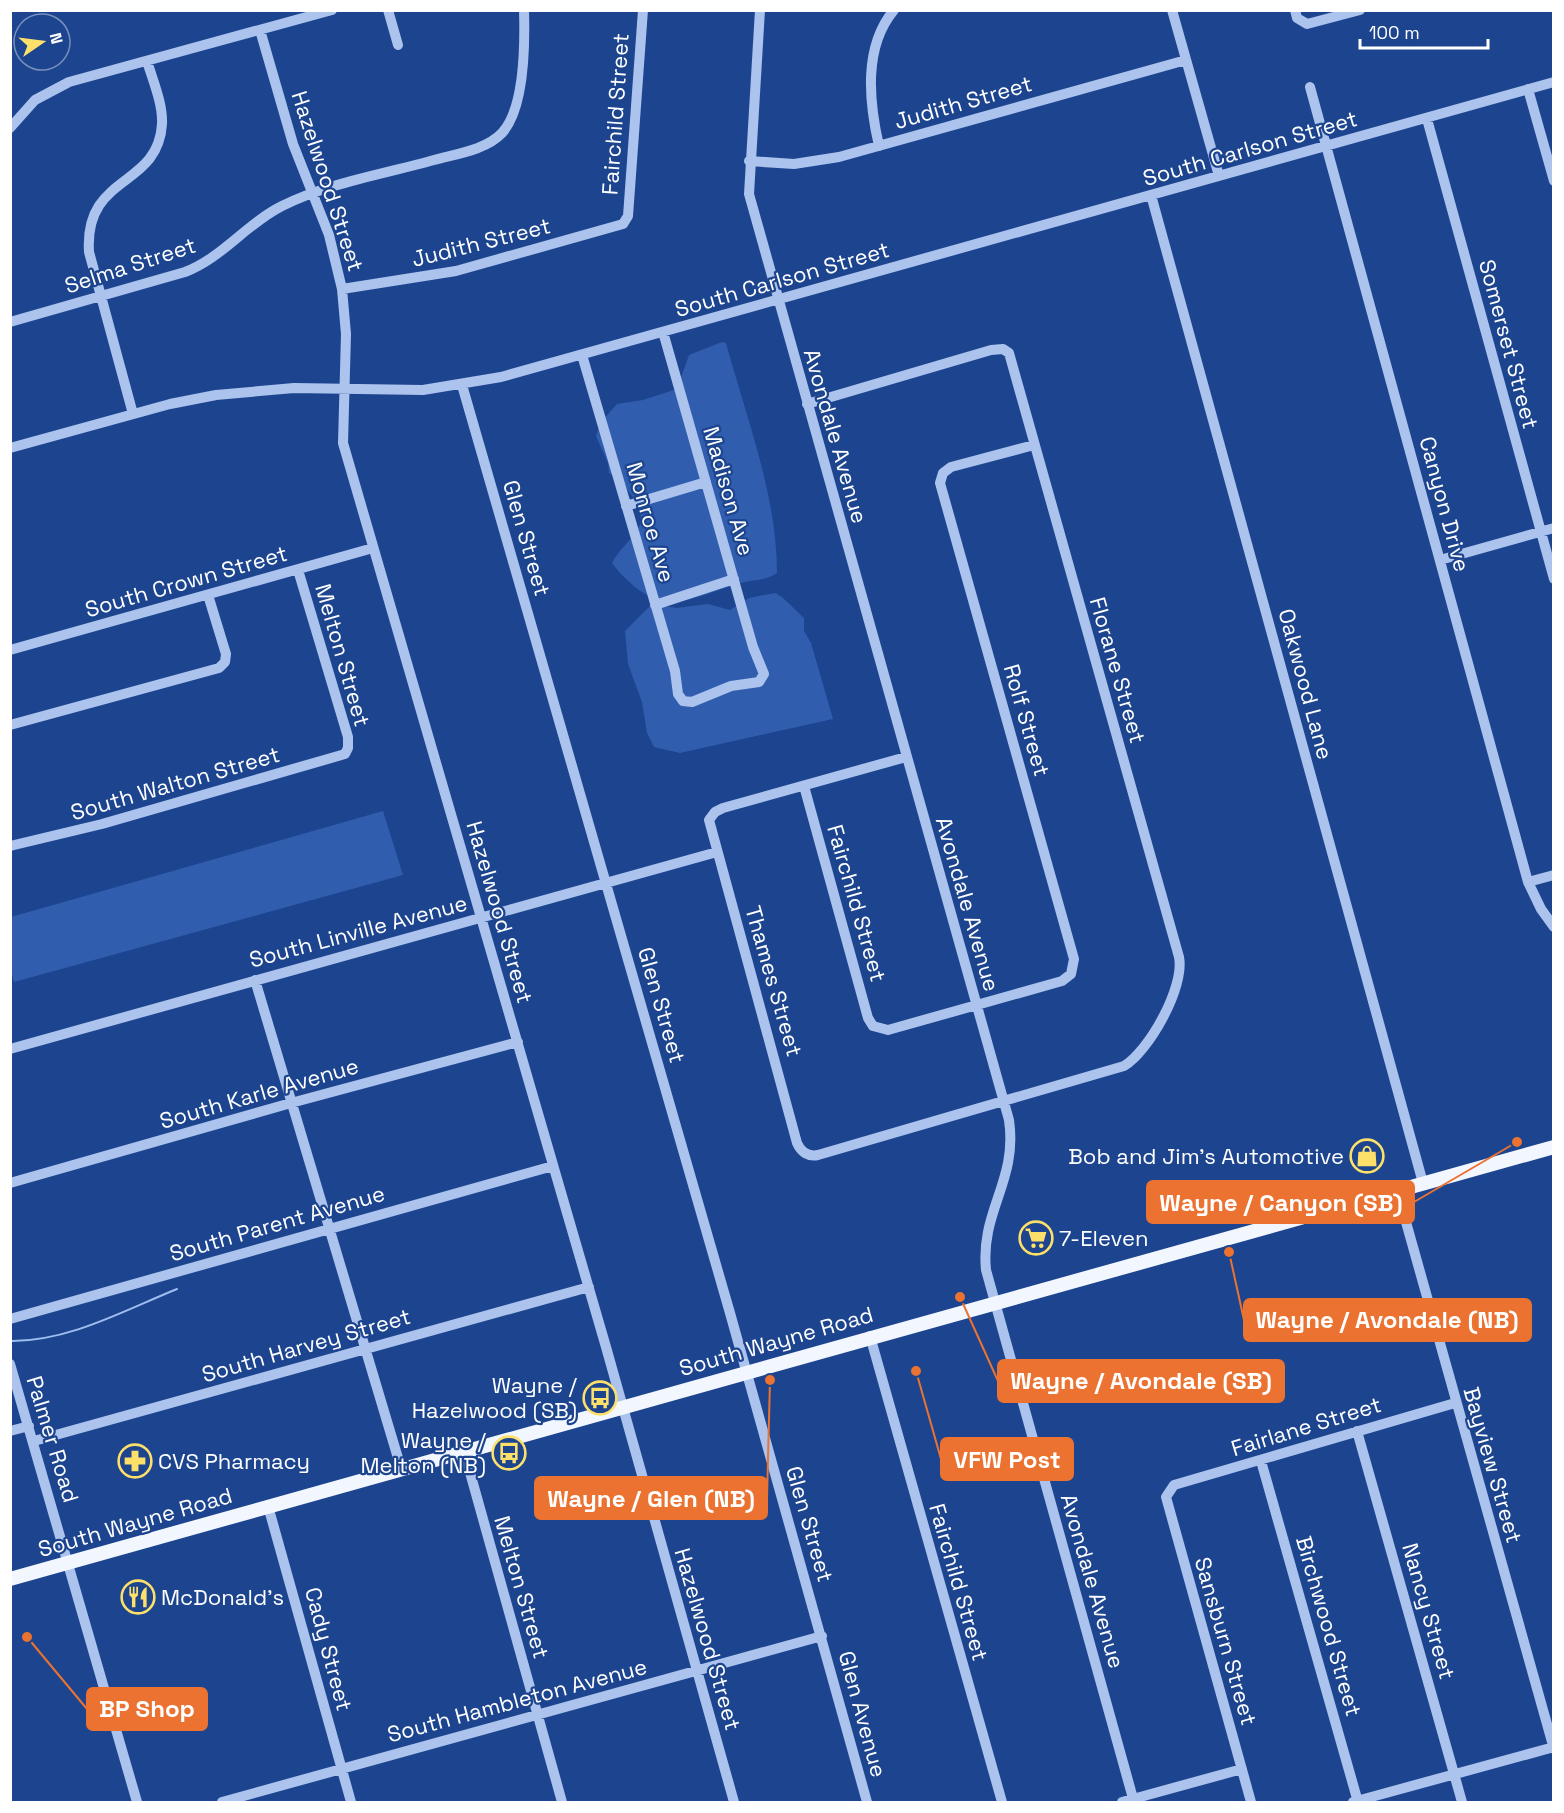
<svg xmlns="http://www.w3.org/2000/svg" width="1564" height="1813" font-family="'Space Grotesk',sans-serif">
  <rect width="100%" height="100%" fill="#1d458f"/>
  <path fill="#305dad" d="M722,342L726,343C746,417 777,495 777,573C762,582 756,579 741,583C704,593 670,616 635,587C626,579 619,573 612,563C627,535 655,531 632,496C625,486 619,479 609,473L608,463L596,436L601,422L617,404L643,400L677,389L689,355Z
    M775,593L782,597L804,618V631L811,643L833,719L680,753L654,747L647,733L642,702L628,664L625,631L652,604L677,608L708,604L730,610L749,598Z
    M383,811L403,875L14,982L11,970V917Z"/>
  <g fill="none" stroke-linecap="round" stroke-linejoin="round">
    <path stroke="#9fbdef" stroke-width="2" d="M10,1341C68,1342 125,1310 177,1289"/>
    <path stroke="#abc3ed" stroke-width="10" d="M388,10L398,45
      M760,10L749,194L1009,1120C1018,1181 980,1211 986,1270L1134,1802
      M1172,10L1219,176
      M1295,10L1297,18L1307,24L1360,10
      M260,30L293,144L329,235L342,289L346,334L343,443L606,1347L734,1802
      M1310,87L1528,882L1541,909L1554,927
      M1528,89L1554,181
      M1427,119L1554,579
      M10,128L35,100L69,82L332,10
      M879,146C869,102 863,47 894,10
      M749,161L794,164L839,157L1186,60
      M1151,195L1423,1183
      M342,289L456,271L623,224L628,216L643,10
      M10,322L185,272C222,258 246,224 282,206C328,183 384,174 434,160C456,154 486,150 502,133C525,108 525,44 524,10
      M582,355L675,671L678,694L683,701L692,702L731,686L759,682L764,674L753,647L663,332
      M462,385L730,1313L867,1802
      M807,404L991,350L1003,349L1009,353L1179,957C1185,987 1149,1051 1124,1066L818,1155C808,1157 801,1152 797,1143L709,820L715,812L723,808L906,757
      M133,414L89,252C84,173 158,189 162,124C163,104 153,81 147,61
      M10,448L170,404L216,395L294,388L423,390L501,377L1554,82
      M626,506L706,482
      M1440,560L1554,528
      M655,605L734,579
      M10,650L373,548
      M10,725L219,668L225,662L226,654L208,595
      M804,786L868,1018L873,1026L888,1030L1062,981L1071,974L1074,959L940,483L943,473L951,467L1034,445
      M10,846L102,824L345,754L348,748V737L298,570
      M1528,882L1554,875
      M255,980L401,1468
      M10,1049L717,852
      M10,1183L291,1103L518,1042
      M1397,1190L1554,1749
      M10,1319L553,1166
      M870,1336L1002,1802
      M10,1364L137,1802
      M10,1431L29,1426
      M1357,1431L1462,1802
      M34,1441L589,1287
      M464,1451L562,1802
      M1261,1461L1358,1802
      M268,1506L351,1802
      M222,1802L822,1636
      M1122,1802L1242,1769
      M1251,1802L1166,1497L1174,1485L1455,1403
      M1353,1802L1554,1747"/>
    <path stroke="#f2f6ff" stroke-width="14" d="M10,1579L1554,1147"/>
  </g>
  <defs>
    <g id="shop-ring" transform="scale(1.725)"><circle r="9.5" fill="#1d458f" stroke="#fde06a" stroke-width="1.5"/><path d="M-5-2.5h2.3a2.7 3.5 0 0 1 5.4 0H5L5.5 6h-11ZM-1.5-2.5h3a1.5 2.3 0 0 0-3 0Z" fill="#fde06a"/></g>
    <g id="supermarket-ring" transform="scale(1.725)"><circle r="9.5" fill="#1d458f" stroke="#fde06a" stroke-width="1.5"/><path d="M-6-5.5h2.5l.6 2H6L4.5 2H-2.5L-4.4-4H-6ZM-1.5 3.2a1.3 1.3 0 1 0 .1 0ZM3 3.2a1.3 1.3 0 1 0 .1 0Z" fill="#fde06a"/></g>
    <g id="bus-ring" transform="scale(1.725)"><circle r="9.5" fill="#1d458f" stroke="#fde06a" stroke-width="1.5"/><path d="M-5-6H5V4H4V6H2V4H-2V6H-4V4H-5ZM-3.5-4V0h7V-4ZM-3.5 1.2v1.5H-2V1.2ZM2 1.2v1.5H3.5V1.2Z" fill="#fde06a"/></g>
    <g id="pharmacy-ring" transform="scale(1.725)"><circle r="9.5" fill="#1d458f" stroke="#fde06a" stroke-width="1.5"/><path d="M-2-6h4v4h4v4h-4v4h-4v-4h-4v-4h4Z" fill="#fde06a"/></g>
    <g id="restaurant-ring" transform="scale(1.725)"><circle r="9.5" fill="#1d458f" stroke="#fde06a" stroke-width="1.5"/><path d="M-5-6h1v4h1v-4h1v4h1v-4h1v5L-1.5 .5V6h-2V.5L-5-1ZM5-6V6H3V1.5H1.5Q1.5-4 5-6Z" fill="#fde06a"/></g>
  </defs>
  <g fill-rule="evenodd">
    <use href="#shop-ring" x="1367" y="1156"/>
    <use href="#supermarket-ring" x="1036" y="1238"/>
    <use href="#bus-ring" x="600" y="1398"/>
    <use href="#bus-ring" x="509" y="1453"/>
    <use href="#pharmacy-ring" x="135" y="1461"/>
    <use href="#restaurant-ring" x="138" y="1597"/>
  </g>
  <g text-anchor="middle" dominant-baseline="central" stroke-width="4.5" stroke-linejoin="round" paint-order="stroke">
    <g font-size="22" fill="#fff" stroke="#1d458f">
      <text transform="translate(963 102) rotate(-16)">Judith Street</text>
      <text transform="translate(615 114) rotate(-86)">Fairchild Street</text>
      <text transform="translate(1250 148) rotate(-16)">South Carlson Street</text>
      <text transform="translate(328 181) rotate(72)">Hazelwood Street</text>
      <text transform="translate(481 242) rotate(-14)">Judith Street</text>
      <text transform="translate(130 265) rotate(-18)">Selma Street</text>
      <text transform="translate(782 279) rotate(-16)">South Carlson Street</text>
      <text transform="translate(1509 344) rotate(75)">Somerset Street</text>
      <text transform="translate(836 436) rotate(74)">Avondale Avenue</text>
      <text transform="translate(729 491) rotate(74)">Madison Ave</text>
      <text transform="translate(1445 504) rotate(75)">Canyon Drive</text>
      <text transform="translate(651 522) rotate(74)">Monroe Ave</text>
      <text transform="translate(527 538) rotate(74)">Glen Street</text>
      <text transform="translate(186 581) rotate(-16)">South Crown Street</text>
      <text transform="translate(343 655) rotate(74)">Melton Street</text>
      <text transform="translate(1118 670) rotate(74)">Florane Street</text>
      <text transform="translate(1306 684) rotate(75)">Oakwood Lane</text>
      <text transform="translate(1027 720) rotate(74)">Rolf Street</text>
      <text transform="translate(175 783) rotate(-16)">South Walton Street</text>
      <text transform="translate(857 903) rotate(74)">Fairchild Street</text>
      <text transform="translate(968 904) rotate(74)">Avondale Avenue</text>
      <text transform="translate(500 912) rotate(74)">Hazelwood Street</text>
      <text transform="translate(358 931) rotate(-15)">South Linville Avenue</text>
      <text transform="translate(774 981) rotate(74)">Thames Street</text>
      <text transform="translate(662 1005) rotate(74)">Glen Street</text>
      <text transform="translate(259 1093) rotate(-16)">South Karle Avenue</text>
      <text transform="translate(277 1223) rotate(-16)">South Parent Avenue</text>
      <text transform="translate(776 1341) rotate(-16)">South Wayne Road</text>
      <text transform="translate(306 1345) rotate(-16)">South Harvey Street</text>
      <text transform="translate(1306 1426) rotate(-17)">Fairlane Street</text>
      <text transform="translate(53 1439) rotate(73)">Palmer Road</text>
      <text transform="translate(1493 1465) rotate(74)">Bayview Street</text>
      <text transform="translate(135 1522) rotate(-16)">South Wayne Road</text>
      <text transform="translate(810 1524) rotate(74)">Glen Street</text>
      <text transform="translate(1093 1581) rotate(74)">Avondale Avenue</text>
      <text transform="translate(959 1582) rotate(74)">Fairchild Street</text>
      <text transform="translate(522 1587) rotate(74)">Melton Street</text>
      <text transform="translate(1429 1611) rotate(74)">Nancy Street</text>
      <text transform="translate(1329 1626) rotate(74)">Birchwood Street</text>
      <text transform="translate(708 1639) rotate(74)">Hazelwood Street</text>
      <text transform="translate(1226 1641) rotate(74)">Sansburn Street</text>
      <text transform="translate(329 1649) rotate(75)">Cady Street</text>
      <text transform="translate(517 1700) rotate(-15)">South Hambleton Avenue</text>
      <text transform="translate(863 1714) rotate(75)">Glen Avenue</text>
    </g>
    <g font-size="22" fill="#fff" stroke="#1d458f" text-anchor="end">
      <text x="1344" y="1156">Bob and Jim's Automotive</text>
      <text x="1059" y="1238" text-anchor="start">7-Eleven</text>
      <text x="577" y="1385">Wayne /<tspan x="577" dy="25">Hazelwood (SB)</tspan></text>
      <text x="486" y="1440">Wayne /<tspan x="486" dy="25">Melton (NB)</tspan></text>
      <text x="158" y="1461" text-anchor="start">CVS Pharmacy</text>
      <text x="161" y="1597" text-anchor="start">McDonald's</text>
    </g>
  </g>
  <path fill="none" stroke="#eb7230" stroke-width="2" d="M1517 1142L1414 1202M1229 1252L1244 1320M960 1297L998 1381M916 1371L941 1459M770 1380L767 1498M27 1637L87 1709"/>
  <g fill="#eb7230" stroke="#1d458f" stroke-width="2">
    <circle cx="1517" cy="1142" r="6"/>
    <circle cx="1229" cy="1252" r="6"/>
    <circle cx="960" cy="1297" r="6"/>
    <circle cx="916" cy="1371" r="6"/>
    <circle cx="770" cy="1380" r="6"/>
    <circle cx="27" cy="1637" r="6"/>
  </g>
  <g fill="#eb7230" stroke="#eb7230" stroke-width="2">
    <rect x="1147" y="1181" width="267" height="42" rx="6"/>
    <rect x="1244" y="1299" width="287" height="42" rx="6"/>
    <rect x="998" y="1360" width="286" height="42" rx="6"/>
    <rect x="941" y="1438" width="132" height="42" rx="6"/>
    <rect x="535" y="1477" width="232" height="42" rx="6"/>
    <rect x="87" y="1688" width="120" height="42" rx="6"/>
  </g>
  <g font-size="24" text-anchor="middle" font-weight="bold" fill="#fff">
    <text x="1281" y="1211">Wayne / Canyon (SB)</text>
    <text x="1387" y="1328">Wayne / Avondale (NB)</text>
    <text x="1141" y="1389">Wayne / Avondale (SB)</text>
    <text x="1007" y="1468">VFW Post</text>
    <text x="651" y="1507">Wayne / Glen (NB)</text>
    <text x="147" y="1717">BP Shop</text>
  </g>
  <rect width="1564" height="1813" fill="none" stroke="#ffffff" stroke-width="24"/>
  <g transform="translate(42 42) rotate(76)"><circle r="28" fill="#1d458f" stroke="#778fbc" stroke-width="1.5"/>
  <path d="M0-4.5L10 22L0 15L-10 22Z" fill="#fde06a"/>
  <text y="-9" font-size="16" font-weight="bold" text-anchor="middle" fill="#ffffff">N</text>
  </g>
  <path d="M1360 39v9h128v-9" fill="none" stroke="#ffffff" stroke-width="3"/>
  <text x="1369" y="39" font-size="18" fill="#ffffff" stroke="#1d458f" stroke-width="4.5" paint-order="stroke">100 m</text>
</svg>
